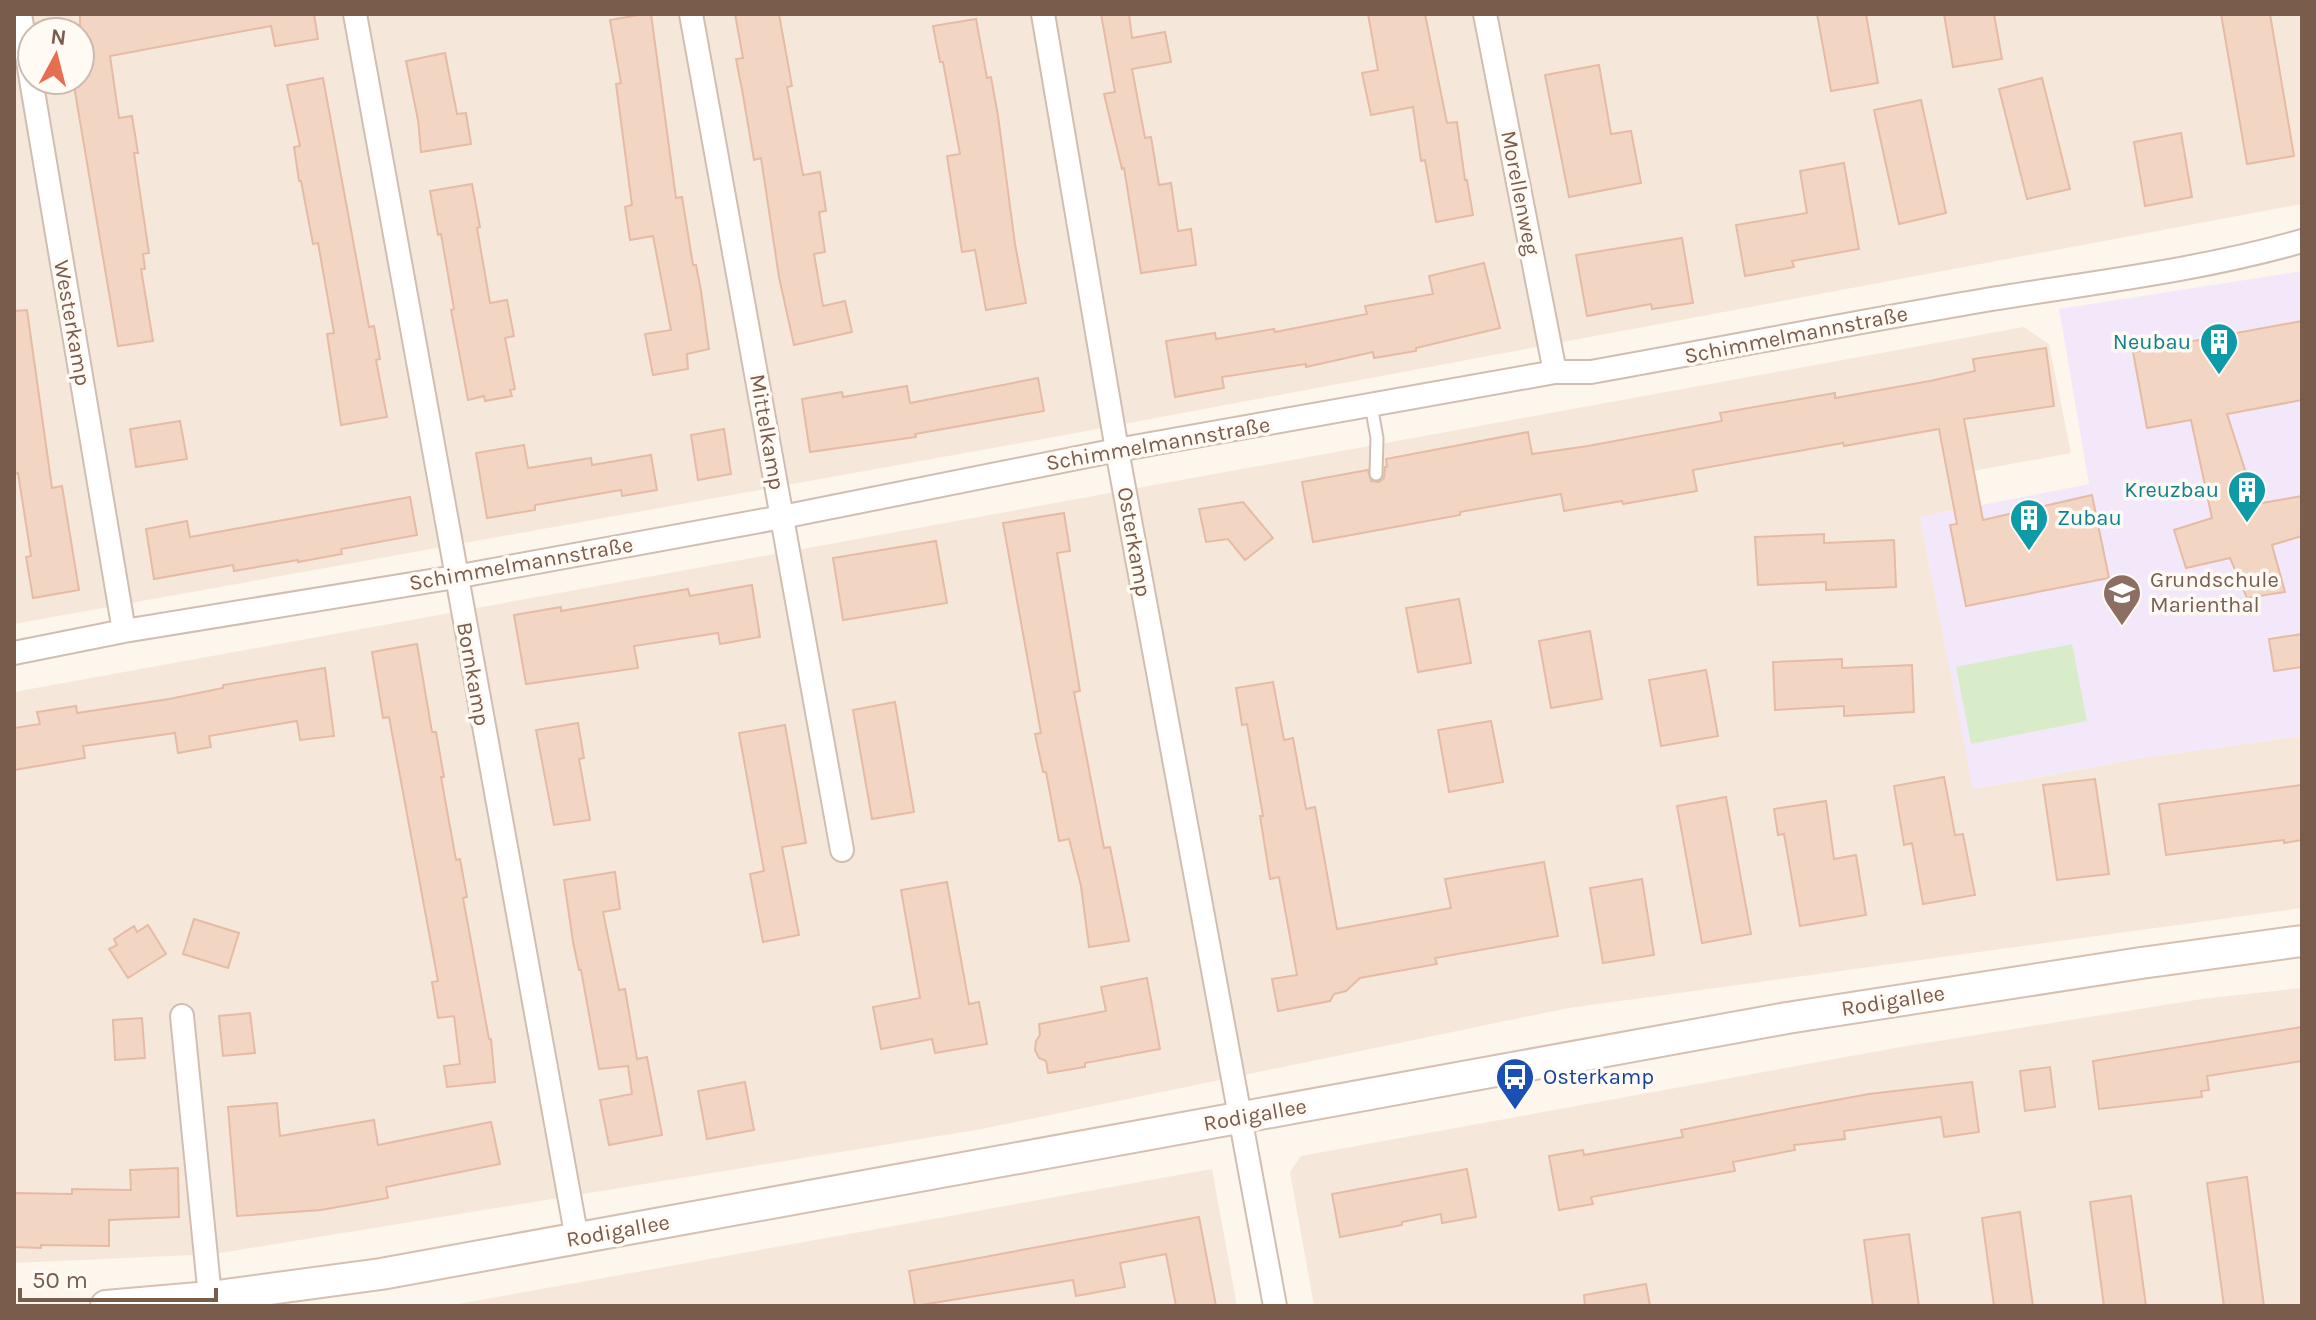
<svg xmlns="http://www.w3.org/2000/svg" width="2316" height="1320" font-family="Karla,sans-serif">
  <rect width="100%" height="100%" fill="#fdf6ec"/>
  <path fill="#f5e8da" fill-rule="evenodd" d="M14,14H2302V204L1065,435L14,624ZM32,32H80V80H32Z
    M2024,327L2049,344L2071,453L1973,471L1980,505L1920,517L1974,789L2141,758L2302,736V908L1569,1008L982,1129L214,1254L14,1263V692Z
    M2302,988V1306H1314L1290,1172L1301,1156L1901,1047L2202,999Z
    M1212,1169L1237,1306H447Z"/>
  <path fill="#f3e8fa" d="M2302,271V736L2141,758L1973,789L1920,517L2089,484L2059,309Z"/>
  <path fill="#d8ecc9" d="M2072,644L2087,721L1971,744L1956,667Z"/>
  <path fill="#f3d5c3" stroke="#e6bba3" stroke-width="2" d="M80,14H314L318,39L275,46L271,26L110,56L119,118L132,116L138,153H134L149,253L143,254L145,269H141L153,341L118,346L73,80H80Z
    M644,14H651L676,198L682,197L693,265H696L701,291L709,349L687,354L688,369L653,375L645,334L671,330L653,236L630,240L625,207L632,205L616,84L621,83L610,20Z
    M735,14H779L792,86L787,87L803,175L820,172L826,211L819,212L825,252L814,254L823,306L845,301L852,332L794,345L779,277L761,158L754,160L743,95L736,59L743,58Z
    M1101,14H1129L1132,38L1165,32L1171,62L1132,69L1145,138L1151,137L1159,185L1171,183L1178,231L1191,229L1196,265L1141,273L1124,168L1122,169L1104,94L1115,92Z
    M1368,14H1425L1447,123L1457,122L1465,180H1467L1473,215L1436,222L1425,160L1421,161L1413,107L1371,115L1362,73L1378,70Z
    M1817,14H1866L1878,83L1831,91Z
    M1944,14H1994L2002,59L1953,67Z
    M2221,14H2270L2294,156L2247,164Z
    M976,19L987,78L991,77L998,116L1015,244L1026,303L986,310L975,250L962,252L947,156L960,154L943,62H940L933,26Z
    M445,53L457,114L466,113L471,144L421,152L418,120L406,61Z
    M1599,65L1611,134L1631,131L1641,183L1569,197L1545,75Z
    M323,78L369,327L374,326L380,359L376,360L387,417L341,425L327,334L334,333L318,243L313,244L301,181H299L294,147L300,146L287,85Z
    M2042,78L2070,189L2027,199L1999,89Z
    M1921,100L1946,213L1899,224L1874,110Z
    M2181,133L2192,197L2145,206L2134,142Z
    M1844,163L1859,249L1792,261L1794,267L1745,276L1736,225L1807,213L1800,171Z
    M472,184L480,227L477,228L490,303L507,300L514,336L505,338L515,389L510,390L512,396L485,401L484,396L468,400L451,310L454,309L441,234L438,235L430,191Z
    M1682,238L1693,303L1652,309L1651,304L1587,316L1576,255Z
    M1484,263L1500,328L1416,348V351L1374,358L1373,352L1306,367V364L1222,377L1224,388L1175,397L1166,341L1215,333L1216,339L1274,329L1275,332L1367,314L1365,306L1433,294L1429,276Z
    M27,310L52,488L62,486L79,590L33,598L26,557L31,556L18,473L14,474V311Z
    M2302,321V400L2227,414L2256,504L2302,496V536L2272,545L2285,592L2247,598L2230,558L2186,568L2174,530L2212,518L2191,420L2147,428L2133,352Z
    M2046,348L2054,406L1964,419L1983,520L2092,495L2109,578L1966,606L1950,525L1957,524L1939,429L1844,446L1843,443L1693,470L1697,491L1623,504L1622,501L1564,511L1561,494L1460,512V515L1313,542L1302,482L1368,470L1371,481L1379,482L1384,478L1385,467H1387L1386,459L1528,432L1532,454L1588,446L1722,421L1720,413L1835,393V398L1930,381L1975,371L1973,359Z
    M1038,378L1044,411L915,434L916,437L810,452L802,399L842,392L843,397L907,386L910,403Z
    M180,421L187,459L136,467L130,429Z
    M724,429L731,474L698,480L691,435Z
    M524,445L528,468L591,458L592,465L651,455L657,490L622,496L621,490L535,505V510L487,518L476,453Z
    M410,497L417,535L341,549L342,554L298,562V560L234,571L233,565L154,579L146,529L187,521L190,537Z
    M1243,502L1273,538L1245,560L1228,539L1206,542L1199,509Z
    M1064,513L1070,551L1057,553L1080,691L1074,692L1104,848L1110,847L1129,941L1089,947L1081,886L1069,839L1059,841L1046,772H1043L1035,734L1041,733L1003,523Z
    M1824,534V543L1894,540L1896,587L1826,590V582L1758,585L1755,537Z
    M936,541L947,603L843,620L833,558Z
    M752,585L760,637L720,644L718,633L634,646L638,668L526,684L514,615L561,607V611L688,589L690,596Z
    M1459,599L1471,663L1418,672L1406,608Z
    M1590,631L1602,699L1551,708L1539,641Z
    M2302,634V667L2274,671L2269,639Z
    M417,644L432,732H436L444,777H441L456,860L460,859L467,897L463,898L489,1039H491L495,1082L447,1087L444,1066L460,1064L454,1016L438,1018L432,982L438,981L389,717L383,718L372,652Z
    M1842,659V668L1912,665L1914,712L1844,716V706L1775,710L1773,662Z
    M325,668L334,736L300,740L297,721L209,736L211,747L178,753L175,733L83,746L85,758L14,770V728L40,724L37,712L76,706L77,713L169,699L223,688V685Z
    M1706,670L1718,736L1661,746L1649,680Z
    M1273,682L1284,740L1293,738L1306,809L1315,807L1337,929L1451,908L1445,879L1544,862L1558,936L1435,958L1437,964L1360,978L1346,991L1334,994L1330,1001L1278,1011L1272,979L1297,975L1279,877L1270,879L1260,816H1263L1247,724L1242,725L1236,688Z
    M895,702L914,812L872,819L853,710Z
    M1491,721L1503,782L1449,792L1438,730Z
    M578,723L584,758L579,759L590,820L554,825L536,730Z
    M785,725L806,843L782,847L799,935L763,942L750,874L764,871L739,733Z
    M1944,777L1955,835L1963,834L1975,895L1923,904L1912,843L1904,845L1894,786Z
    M2095,779L2109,874L2057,880L2043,785Z
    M2302,785V840L2284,843V840L2166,855L2159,804Z
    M1726,797L1751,934L1702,943L1677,806Z
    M1826,801L1834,859L1856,855L1866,915L1800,926L1784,834L1778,835L1774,809Z
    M615,872L620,909L603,912L619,990L625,989L637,1059L647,1057L662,1135L609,1145L600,1100L632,1094L628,1066L599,1069L581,970H579L573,942L564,880Z
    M1642,879L1654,955L1603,963L1590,888Z
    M947,882L969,1004L979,1002L987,1044L935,1053L932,1039L881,1049L873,1007L920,998L901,890Z
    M194,919L239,933L228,968L183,954Z
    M148,925L166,954L128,978L109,949L117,945L114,939L134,926L137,932Z
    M1147,978L1160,1049L1085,1063V1067L1048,1073L1046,1061L1039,1058L1035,1050L1036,1041L1040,1035L1039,1024L1106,1011L1101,987Z
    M250,1013L255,1053L223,1056L219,1016Z
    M142,1018L145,1058L115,1060L113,1020Z
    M2302,1027V1061L2207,1076L2209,1090L2201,1091L2202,1097L2099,1109L2093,1061Z
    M2050,1067L2055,1107L2025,1111L2020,1071Z
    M745,1082L754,1130L707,1139L698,1091Z
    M1972,1082L1979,1132L1944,1137L1941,1117L1844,1131L1845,1139L1794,1145L1795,1150L1733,1162L1735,1171L1591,1197L1593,1204L1559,1210L1549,1156L1583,1150L1584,1155L1683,1137L1681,1130L1798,1107L1869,1094Z
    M277,1103L280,1136L374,1120L378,1145L491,1122L500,1164L386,1187L388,1198L321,1210L237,1216L228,1107Z
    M178,1168L179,1217L109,1220V1246L41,1245V1248L14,1247V1193L72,1194V1189L131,1190L130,1170Z
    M1467,1169L1476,1217L1442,1223L1441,1214L1402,1222V1225L1340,1237L1332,1194Z
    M2247,1177L2264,1306H2224L2207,1183Z
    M2131,1196L2146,1306H2104L2090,1202Z
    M2020,1212L2033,1306H1994L1982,1218Z
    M1199,1217L1216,1306H1176L1166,1254L1120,1263L1125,1287L1076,1296L1073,1280L915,1306L909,1271Z
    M1909,1234L1919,1306H1873L1864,1240Z
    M1646,1284L1650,1306H1585L1584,1295Z"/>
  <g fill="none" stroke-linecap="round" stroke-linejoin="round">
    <g stroke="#d1beb0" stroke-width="15">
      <path id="lane" d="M1371,405L1377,438L1376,474"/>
    </g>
    <g stroke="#d1beb0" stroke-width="26">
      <path id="street" d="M20,14L124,631
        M355,14L577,1239
        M691,14L842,850
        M1043,14L1117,450L1275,1306
        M1485,14L1555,372
        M14,653L124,631L455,577L782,517L1117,450L1555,372H1591C1721,349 1850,323 1980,301C2087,283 2198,271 2302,241
        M182,1016L210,1297"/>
    </g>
    <g stroke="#d6c0b0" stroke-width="34">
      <path id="secondary" d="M106,1306L210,1297L381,1274L1787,1018L2141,963L2302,941"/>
    </g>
    <use href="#lane" stroke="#fff" stroke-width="11"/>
    <use href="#street" stroke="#fff" stroke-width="22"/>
    <use href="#secondary" stroke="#fff" stroke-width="30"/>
  </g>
  <defs>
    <g id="building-pin" transform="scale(2)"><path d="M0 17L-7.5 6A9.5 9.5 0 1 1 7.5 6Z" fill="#0f9aa8" stroke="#fffaf3"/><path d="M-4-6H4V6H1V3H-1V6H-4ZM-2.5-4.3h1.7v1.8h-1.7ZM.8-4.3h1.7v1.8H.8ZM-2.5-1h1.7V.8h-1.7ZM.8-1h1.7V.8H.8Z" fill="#fff"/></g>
    <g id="school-pin" transform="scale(2)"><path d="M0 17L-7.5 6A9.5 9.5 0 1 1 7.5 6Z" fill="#8d6e63" stroke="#fffaf3"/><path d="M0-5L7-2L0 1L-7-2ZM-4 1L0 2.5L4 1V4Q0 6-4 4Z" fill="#fff"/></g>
    <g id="bus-pin" transform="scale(2)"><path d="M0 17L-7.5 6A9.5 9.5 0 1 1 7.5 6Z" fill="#1a4fb4" stroke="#fffaf3"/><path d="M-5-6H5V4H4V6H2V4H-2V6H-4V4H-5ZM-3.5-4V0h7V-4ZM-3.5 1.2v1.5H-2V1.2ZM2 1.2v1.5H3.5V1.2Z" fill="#fff"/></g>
  </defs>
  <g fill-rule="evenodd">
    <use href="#building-pin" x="2219" y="342"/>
    <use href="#building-pin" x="2247" y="490"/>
    <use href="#building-pin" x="2029" y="518"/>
    <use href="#school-pin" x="2122" y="593"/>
    <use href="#bus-pin" x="1515" y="1077"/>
  </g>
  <g text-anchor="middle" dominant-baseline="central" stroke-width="7" stroke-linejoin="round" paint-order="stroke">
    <g font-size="22" fill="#7a5c4d" stroke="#fffaf3">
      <text transform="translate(1520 193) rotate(79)">Morellenweg</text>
      <text transform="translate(72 323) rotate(80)">Westerkamp</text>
      <text transform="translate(1796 335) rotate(-11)">Schimmelmannstraße</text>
      <text transform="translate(767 432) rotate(80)">Mittelkamp</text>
      <text transform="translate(1158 444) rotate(-10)">Schimmelmannstraße</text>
      <text transform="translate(1134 542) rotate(80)">Osterkamp</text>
      <text transform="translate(521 564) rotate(-10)">Schimmelmannstraße</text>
      <text transform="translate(473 674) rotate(80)">Bornkamp</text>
      <text transform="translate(1893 1001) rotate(-9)">Rodigallee</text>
      <text transform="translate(1255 1115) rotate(-10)">Rodigallee</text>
      <text transform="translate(618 1231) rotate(-10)">Rodigallee</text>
    </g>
    <g font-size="22" fill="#0d838f" stroke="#fffaf3" text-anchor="end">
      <text x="2191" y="342">Neubau</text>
      <text x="2219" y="490">Kreuzbau</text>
      <text x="2057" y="518" text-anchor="start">Zubau</text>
    </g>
    <g font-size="22" fill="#785e54" stroke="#fffaf3" text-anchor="start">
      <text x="2150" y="580">Grundschule<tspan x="2150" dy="25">Marienthal</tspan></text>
    </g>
    <g font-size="22" fill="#164399" stroke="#fffaf3" text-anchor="start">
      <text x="1543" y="1077">Osterkamp</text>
    </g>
  </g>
  <rect width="2316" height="1320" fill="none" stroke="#7a5c4d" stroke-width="32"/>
  <g transform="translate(56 56) rotate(7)"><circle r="38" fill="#fffaf3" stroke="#cabbb1" stroke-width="2"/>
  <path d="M0-6L14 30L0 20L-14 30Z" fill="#e76f51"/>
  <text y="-12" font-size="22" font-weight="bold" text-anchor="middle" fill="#7a5c4d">N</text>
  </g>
  <path d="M20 1288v12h196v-12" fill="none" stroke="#7a5c4d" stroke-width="4"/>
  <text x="32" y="1288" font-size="24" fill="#7a5c4d" stroke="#fffaf3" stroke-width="6" paint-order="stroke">50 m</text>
</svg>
